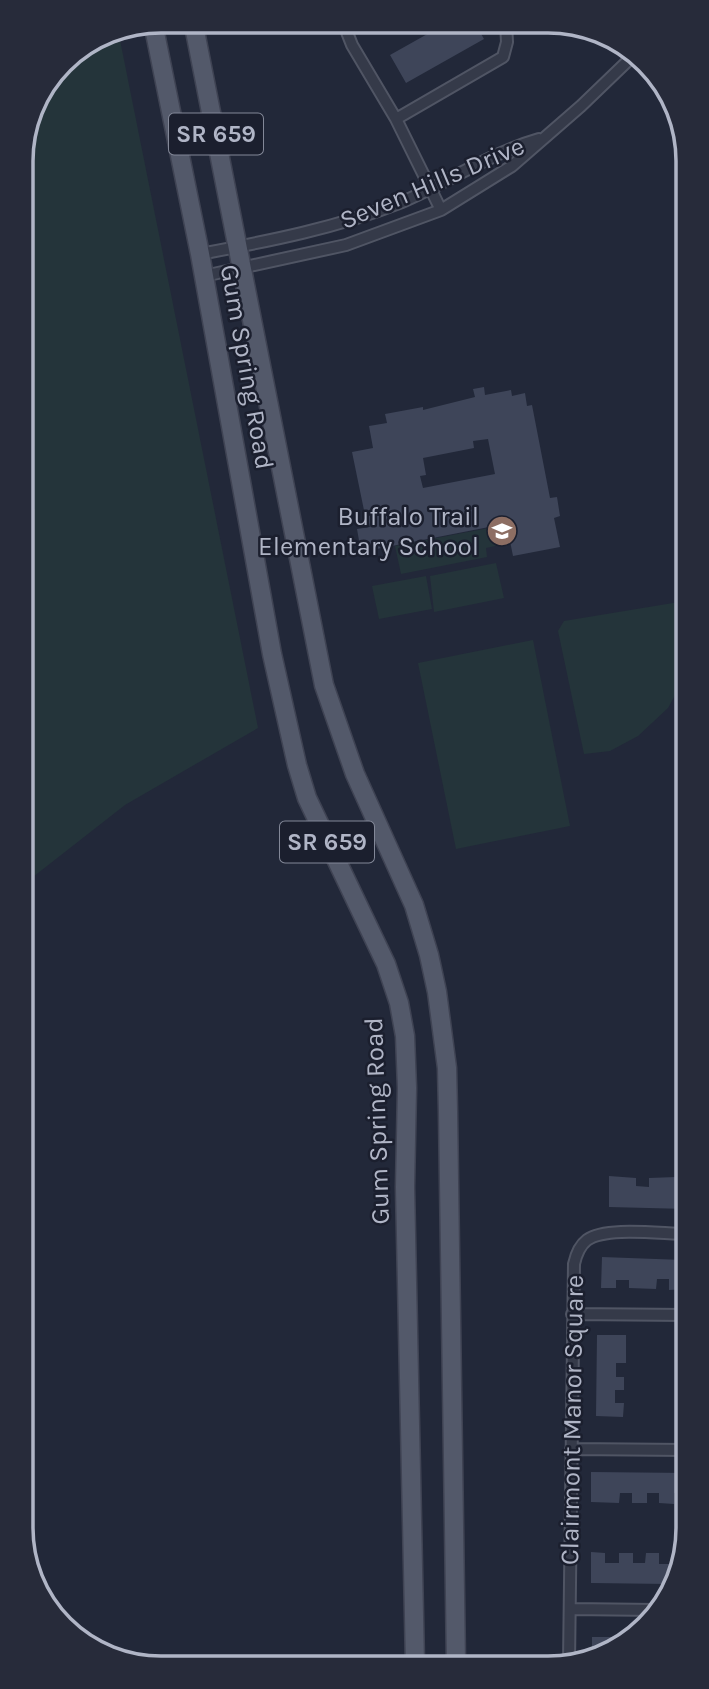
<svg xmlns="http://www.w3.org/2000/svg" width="709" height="1689" font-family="Karla,sans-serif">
  <rect width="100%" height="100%" fill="#222839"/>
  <path fill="#24343a" d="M118,30L258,728L125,805L24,884L21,152C26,136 28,114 36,99C50,72 88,36 118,30Z
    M496,524L500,545L486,548L487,557L401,574L395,546L489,528V525Z
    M496,563L504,598L434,612L430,576Z
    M426,576L432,609L379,619L372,586Z
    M685,601V677L668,708L638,736L610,751L584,754L558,631L564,621Z
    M533,640L570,826L456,849L418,663Z"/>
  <path fill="#3e4559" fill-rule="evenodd" d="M447,23H475L484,39L406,83L390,55Z
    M484,387L485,395L511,390L512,396L525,393L527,406L532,405L550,498L557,497L560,516L554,518L560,547L513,556L506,521L488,525L489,527L361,552L357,529L370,527L368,519L366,520L352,452L373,448L369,426L387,423L385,414L423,407V410L475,397L473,389ZM488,439L495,474L423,488L420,476L426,475L423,458L474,448L473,441Z
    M609,1176L636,1178V1186L649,1187V1178L676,1177V1187L687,1188V1209L609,1207Z
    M602,1257L683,1260V1258H687V1289L669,1290V1279H657L656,1289L629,1288V1280H616V1288H601Z
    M597,1335H626V1363H616V1377H624V1390H615V1403H624L623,1417L596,1416Z
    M677,1336H687V1351H677Z
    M677,1363L687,1364V1391H676V1384L681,1385V1377H676Z
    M591,1472L688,1473V1493H674V1504L659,1503V1493H647V1503H632V1493H620L619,1503L591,1502Z
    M591,1552L605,1553V1563H619V1553H633V1563H645L646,1553H659V1564H672L673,1554H680L668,1584L591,1583Z
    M592,1637H622V1639L592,1658Z"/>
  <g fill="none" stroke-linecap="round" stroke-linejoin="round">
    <g stroke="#505564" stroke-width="14">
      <path id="street" d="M343,22L352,45L396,119L441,210
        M396,119L503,57L507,42L506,23
        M200,254C269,241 337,228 402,202C449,182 490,153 539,139
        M204,276L346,245L441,210L512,166L581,106L634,55
        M572,1314L687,1315
        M571,1449L687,1450
        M570,1609L657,1610
        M569,1663L574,1264C576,1255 579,1246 587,1240C606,1226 662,1234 687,1234"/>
    </g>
    <g stroke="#3f4353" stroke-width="21">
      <path id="primary" d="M193,21L324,685L355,774L414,905L429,955L437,992L447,1068L448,1112L456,1664
        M153,23L200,254L272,654L297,765L307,798L386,964L399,1003L405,1036L407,1088L405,1187L415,1664"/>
    </g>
    <use href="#street" stroke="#353a49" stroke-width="10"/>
    <use href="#primary" stroke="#53596a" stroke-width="18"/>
  </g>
  <defs>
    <g id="school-disc" transform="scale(1.575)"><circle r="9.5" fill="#8d6e63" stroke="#1b1f2e"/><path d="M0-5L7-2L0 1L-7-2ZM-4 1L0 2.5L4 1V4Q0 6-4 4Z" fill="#fff"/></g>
  </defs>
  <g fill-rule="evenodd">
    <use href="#school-disc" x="502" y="531"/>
  </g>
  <g text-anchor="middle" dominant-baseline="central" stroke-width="5" stroke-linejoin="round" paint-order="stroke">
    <g fill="#1b1f2e" stroke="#838898" stroke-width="2">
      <rect x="169" y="113.5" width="94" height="41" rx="5"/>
      <rect x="280" y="821.5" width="94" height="41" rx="5"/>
    </g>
    <g font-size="24" font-weight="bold" fill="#b0b5c6">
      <text x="216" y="134">SR 659</text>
      <text x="327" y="842">SR 659</text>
    </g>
    <g font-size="26" fill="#b0b5c6" stroke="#1b1f2e">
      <text transform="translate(432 183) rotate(-23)">Seven Hills Drive</text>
      <text transform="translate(247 367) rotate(80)">Gum Spring Road</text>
      <text transform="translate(377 1121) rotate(-92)">Gum Spring Road</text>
      <text transform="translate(572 1420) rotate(-89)">Clairmont Manor Square</text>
    </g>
    <g font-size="26" fill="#b0b5c6" stroke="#1b1f2e" text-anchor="end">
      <text x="479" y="516">Buffalo Trail<tspan x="479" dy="30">Elementary School</tspan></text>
    </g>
  </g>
  <path d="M0 0H709V1689H0ZM161 33H548A128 128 0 0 1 676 161V1528A128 128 0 0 1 548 1656H161A128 128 0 0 1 33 1528V161A128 128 0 0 1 161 33Z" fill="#272b3a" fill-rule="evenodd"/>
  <path fill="none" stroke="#b0b5c6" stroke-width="3.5" d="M161 33H548A128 128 0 0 1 676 161V1528A128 128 0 0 1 548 1656H161A128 128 0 0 1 33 1528V161A128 128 0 0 1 161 33Z"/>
</svg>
